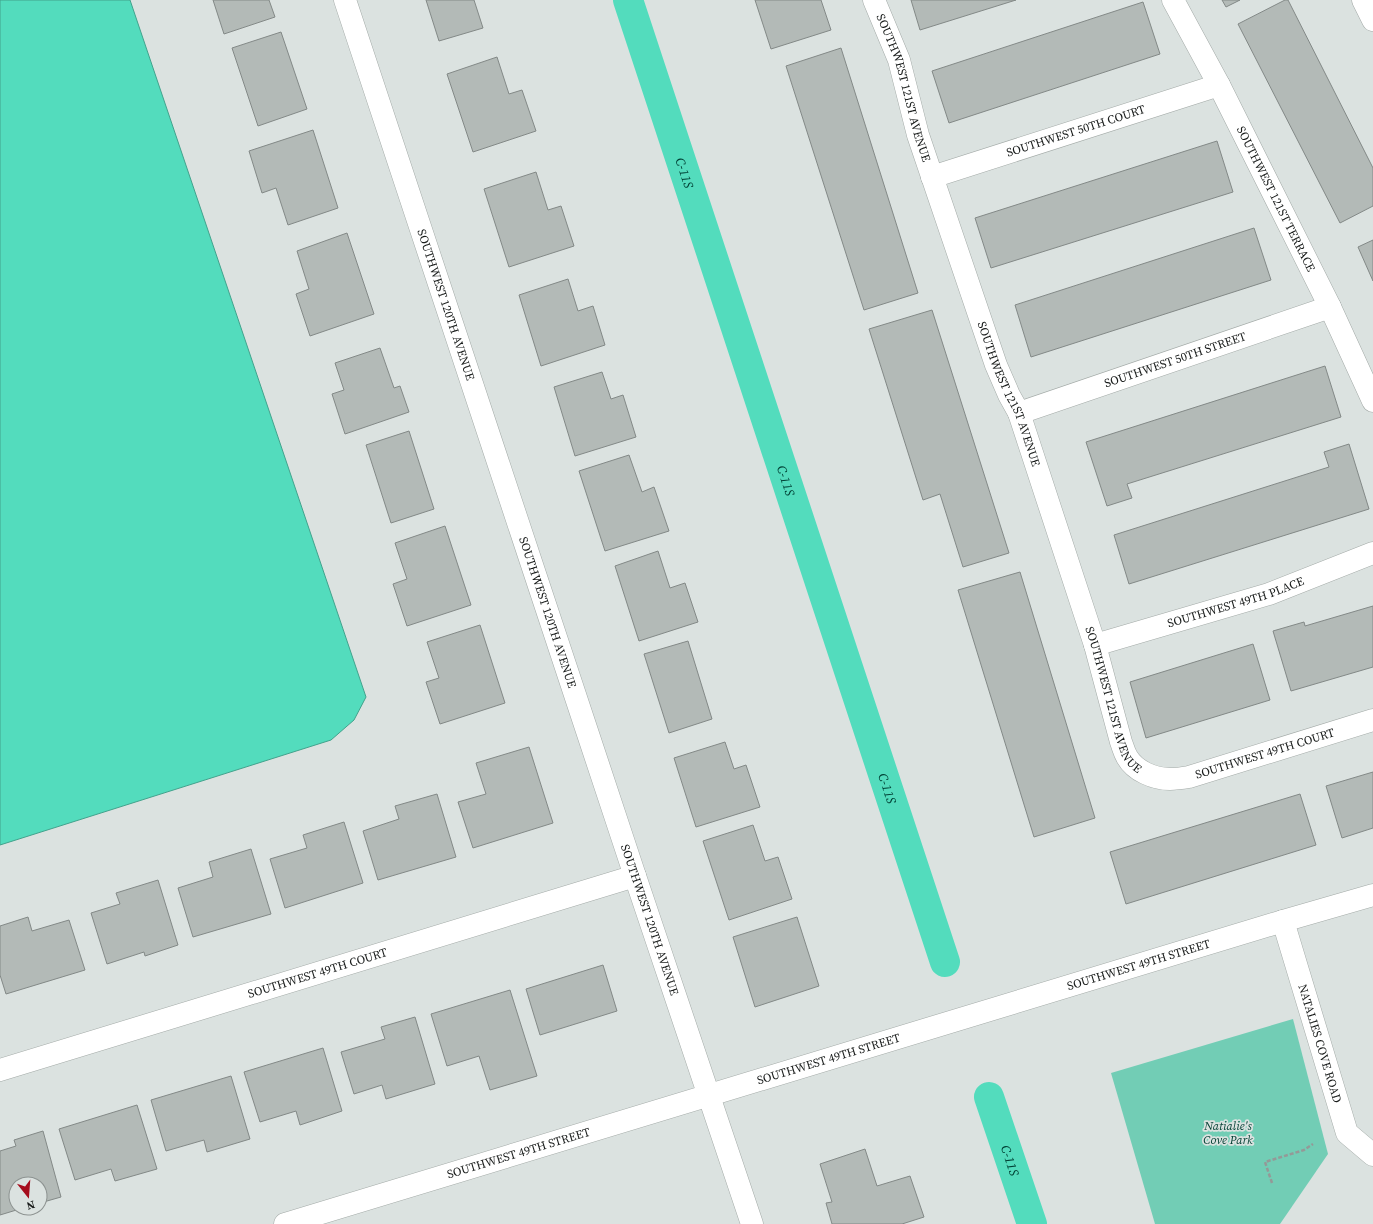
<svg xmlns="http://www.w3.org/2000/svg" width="1373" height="1224" font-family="'Source Serif 4',serif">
  <rect width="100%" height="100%" fill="#dbe2e0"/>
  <path fill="#72cdb5" d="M1293,1019L1328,1154L1280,1224H1155L1111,1073Z"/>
  <path fill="#53dcbd" stroke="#42a28c" d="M0,0H130L366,697L354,720L331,740L0,845Z"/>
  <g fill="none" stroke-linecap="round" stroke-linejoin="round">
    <g stroke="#53dcbd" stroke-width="30">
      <path id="s1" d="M628,0L945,962"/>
      <path id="s2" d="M989,1097L1032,1224"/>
    </g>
  </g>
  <path fill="#b3bab7" stroke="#838987" d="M213,0H269L275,17L224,34Z
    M426,0H474L483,28L439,41Z
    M755,0H821L831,30L771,49Z
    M911,0H1016L920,30Z
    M1222,0H1240L1226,7Z
    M1285,0H1288L1373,168V206L1340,223L1238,24Z
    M1143,2L1160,54L949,123L932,71Z
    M281,32L307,109L258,126L232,48Z
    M841,48L918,293L864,310L786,66Z
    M497,57L509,94L522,90L536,131L473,152L447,74Z
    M313,130L338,208L288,225L276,188L262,193L249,151Z
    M1217,141L1233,192L991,268L975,218Z
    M536,172L548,210L561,206L574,246L509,267L484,189Z
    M1254,228L1271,280L1031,357L1015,305Z
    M347,233L374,314L310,336L296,294L309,289L297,251Z
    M1373,240V281L1358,247Z
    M568,279L578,311L593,306L605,345L541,366L519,295Z
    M932,310L1009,553L963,567L940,494L923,500L869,329Z
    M380,348L394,388L400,386L409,412L345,434L332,394L344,390L335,363Z
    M1325,366L1341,417L1127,484L1132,498L1107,506L1086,442Z
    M602,372L611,399L623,395L636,437L575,456L554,387Z
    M409,431L434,509L391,523L366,445Z
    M1349,444L1369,509L1129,584L1114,535L1329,467L1324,452Z
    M629,455L642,492L654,487L669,531L605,551L579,471Z
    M445,526L471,605L407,626L393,584L407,579L395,543Z
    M658,551L670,588L685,583L698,622L639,641L615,566Z
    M1020,572L1095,818L1034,837L958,590Z
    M1373,606V667L1291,691L1273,631L1304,622L1305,626Z
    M480,625L505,703L440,724L426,682L439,678L427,642Z
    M688,641L712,719L669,733L644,654Z
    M1253,644L1270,700L1146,738L1130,682Z
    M725,742L734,769L746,765L760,807L696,827L674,758Z
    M529,747L553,823L473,848L458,802L486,794L476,763Z
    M1373,772V828L1342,838L1326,786Z
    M437,794L456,857L378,880L363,831L399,819L395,806Z
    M1300,794L1316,845L1126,904L1110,852Z
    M344,822L363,883L285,908L270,859L307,848L303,835Z
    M753,825L765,861L778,857L792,899L729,920L703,841Z
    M251,849L271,914L193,937L178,888L213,877L209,862Z
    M158,880L178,945L145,956L144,952L107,964L91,913L120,904L116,893Z
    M28,917L32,931L69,920L85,970L6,994L0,975V926Z
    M797,917L819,986L755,1007L733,937Z
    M603,965L617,1011L540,1035L526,989Z
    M510,990L537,1076L490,1090L479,1056L447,1066L431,1014Z
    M415,1017L435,1084L386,1099L382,1085L354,1094L341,1052L385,1039L381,1027Z
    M323,1048L342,1111L300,1125L296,1111L260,1122L244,1072Z
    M231,1076L250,1139L207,1152L204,1140L166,1151L151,1100Z
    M137,1105L157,1169L115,1181L111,1169L75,1180L59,1129Z
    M43,1131L61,1197L40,1203V1184H16V1208H23L0,1215V1151L16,1146L14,1140Z
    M865,1149L877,1186L910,1176L924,1217L902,1224H832L826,1203L832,1202L820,1164Z"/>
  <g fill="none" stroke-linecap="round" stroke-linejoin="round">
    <g stroke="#a3aaa7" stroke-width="23">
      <g id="minor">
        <path id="s3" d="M345,0L635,876L752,1224"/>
        <path id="s4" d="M874,0L899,60L918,135L996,365L1009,395L1019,413L1095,645L1121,742C1123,747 1124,752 1127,757C1135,771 1154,779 1170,779C1176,779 1183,778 1189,777L1373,720"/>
        <path id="s5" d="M1173,0L1219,85L1330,307L1373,401"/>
        <path d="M1363,0L1373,20"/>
        <path id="s6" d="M932,177L1219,85"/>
        <path id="s7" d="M1019,413L1330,307"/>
        <path id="s8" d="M1095,645L1269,594L1373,553"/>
        <path id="s9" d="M1283,921L1347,1133L1373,1155"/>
        <path id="s10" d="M0,1070L635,876"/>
        <path id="s11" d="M285,1224L1283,921L1373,895"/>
      </g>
    </g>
    <path stroke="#949997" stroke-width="2.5" stroke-dasharray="4 2" stroke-linecap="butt" d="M1272,1183L1265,1162L1304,1150L1313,1144"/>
    <use href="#minor" stroke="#fff" stroke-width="22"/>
  </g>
  <g text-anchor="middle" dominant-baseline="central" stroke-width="3.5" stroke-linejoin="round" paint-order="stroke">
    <g font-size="12" fill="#191c1b" stroke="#dbe2e0">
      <text stroke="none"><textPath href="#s4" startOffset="93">SOUTHWEST 121ST AVENUE</textPath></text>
      <text stroke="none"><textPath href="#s6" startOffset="151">SOUTHWEST 50TH COURT</textPath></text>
      <text stroke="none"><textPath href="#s5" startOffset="224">SOUTHWEST 121ST TERRACE</textPath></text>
      <text stroke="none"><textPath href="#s3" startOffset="321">SOUTHWEST 120TH AVENUE</textPath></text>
      <text stroke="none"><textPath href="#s7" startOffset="165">SOUTHWEST 50TH STREET</textPath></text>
      <text stroke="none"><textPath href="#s4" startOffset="417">SOUTHWEST 121ST AVENUE</textPath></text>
      <text stroke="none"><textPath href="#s8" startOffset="147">SOUTHWEST 49TH PLACE</textPath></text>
      <text stroke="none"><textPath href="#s3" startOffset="645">SOUTHWEST 120TH AVENUE</textPath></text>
      <text stroke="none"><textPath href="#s4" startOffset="741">SOUTHWEST 121ST AVENUE</textPath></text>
      <text stroke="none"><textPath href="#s4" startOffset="948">SOUTHWEST 49TH COURT</textPath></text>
      <text stroke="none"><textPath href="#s3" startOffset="969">SOUTHWEST 120TH AVENUE</textPath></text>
      <text stroke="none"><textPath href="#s11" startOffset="892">SOUTHWEST 49TH STREET</textPath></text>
      <text stroke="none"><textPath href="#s10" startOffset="332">SOUTHWEST 49TH COURT</textPath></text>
      <text stroke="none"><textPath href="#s9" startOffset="128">NATALIES COVE ROAD</textPath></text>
      <text stroke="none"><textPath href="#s11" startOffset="568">SOUTHWEST 49TH STREET</textPath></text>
      <text stroke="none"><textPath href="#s11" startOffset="244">SOUTHWEST 49TH STREET</textPath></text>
    </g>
    <g font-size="12" font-style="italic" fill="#003e32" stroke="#dbe2e0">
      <text x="1228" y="1126">Natialie's<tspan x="1228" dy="14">Cove Park</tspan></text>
    </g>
    <g font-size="13" font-style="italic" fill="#014135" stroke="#dbe2e0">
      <text stroke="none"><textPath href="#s1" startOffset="182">C-11S</textPath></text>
      <text stroke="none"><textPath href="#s1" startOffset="506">C-11S</textPath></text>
      <text stroke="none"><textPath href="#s1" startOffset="830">C-11S</textPath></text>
      <text stroke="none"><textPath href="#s2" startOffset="67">C-11S</textPath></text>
    </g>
  </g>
  <g transform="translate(28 1196) rotate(163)"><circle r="19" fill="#dbe2e0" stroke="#8d9391"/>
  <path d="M0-3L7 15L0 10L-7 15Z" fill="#a50c1c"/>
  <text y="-6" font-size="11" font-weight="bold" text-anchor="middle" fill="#191c1b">N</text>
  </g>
</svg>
